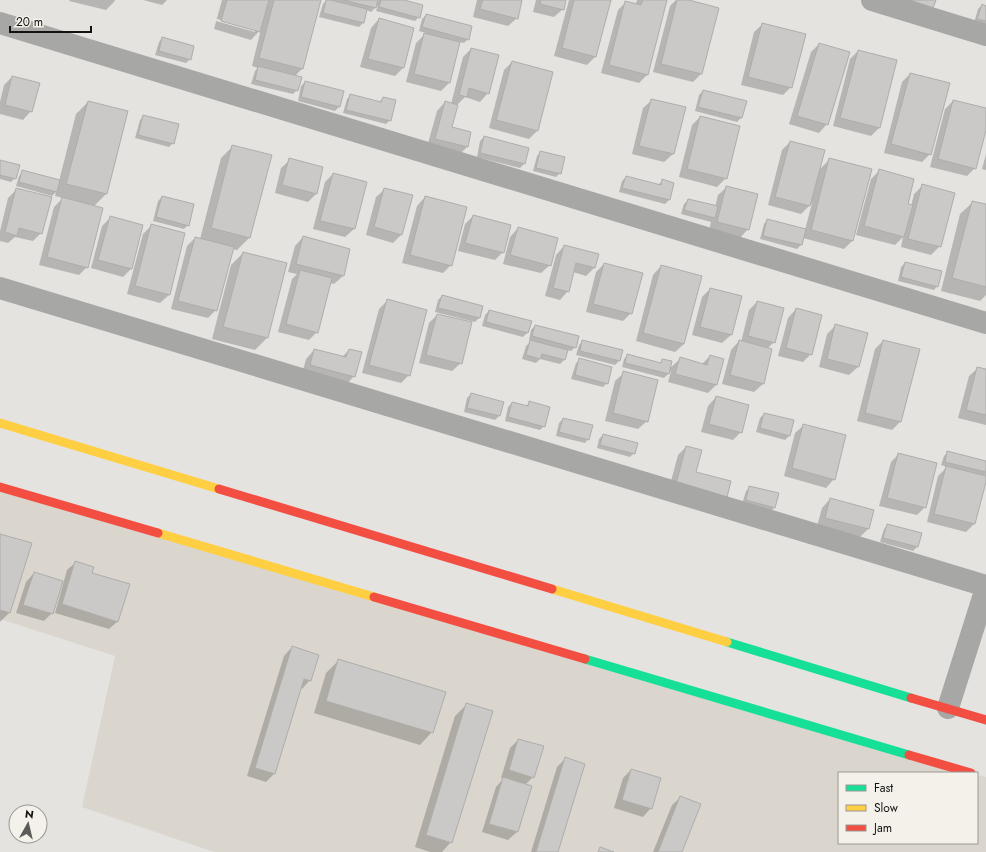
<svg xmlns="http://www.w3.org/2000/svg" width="986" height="852" font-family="Jost,sans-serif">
  <rect width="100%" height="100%" fill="#e5e3e0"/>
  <path fill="#dad6ce" d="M0,487L971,773H839V843H977V775L986,777V852H214L82,807L115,656L0,619Z"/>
  <path fill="#0003" fill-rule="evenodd" d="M70,0H115L114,2L106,10L69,1Z
    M143,0H167L162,5Z
    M222,0H320L302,69L294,77L297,90L293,94L251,84L255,71L258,68L252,66L261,29L251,40L214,29ZM217,19L255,30V32L216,21Z
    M327,0H377V2L379,0H400L419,17L415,21L376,11L378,5L371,12L366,10L363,23L359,27L319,17L323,4Z
    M477,0H521L517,18L508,26L473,17Z
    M536,0H565L563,9L554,17L533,12Z
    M569,0H610L596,56L587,65L554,56Z
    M637,0H666L647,75L639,83L601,73L618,10L626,2L636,4Z
    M676,0H685L701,74L693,82L653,72L670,6Z
    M982,5L986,7V26L974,23L978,9Z
    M426,15L468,39L464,43L459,42L449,83L441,91L406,82L416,43L426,33L419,31L422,19Z
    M379,19L403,68L395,76L360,67L371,28Z
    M763,24L791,87L783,95L741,85L754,32Z
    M162,38L190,59L186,63L155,55L159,42Z
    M819,44L827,124L819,133L789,124L811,52Z
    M471,49L488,93L480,102L465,97L457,105L451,128L467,147L459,155L427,147L437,111L445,102L451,104L463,57Z
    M858,51L879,128L871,136L833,126L850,59Z
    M512,62L537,131L529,139L489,128L504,70Z
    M910,74L930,154L922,162L884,153L902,82Z
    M12,77L31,111L23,120L0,114V102L4,85Z
    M305,82L343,92L339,107L335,111L298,101L301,86Z
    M703,91L745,102L741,118L737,122L695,111L699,95Z
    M351,95L379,102L383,98L390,120L386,124L343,113L347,99Z
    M652,100L685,108L673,154L664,162L632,154L643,108Z
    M953,101L986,109V126L975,168L967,176L930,167L945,109Z
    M88,102L106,194L93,207L87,267L79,275L39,265L54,207L63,198L55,196L56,192L52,196L16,186L19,176L23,172L59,181L76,114Z
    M144,116L173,143L169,147L135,138L140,120Z
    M700,117L726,178L717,187L679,177L692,125Z
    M484,137L524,164L520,168L477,157L480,141Z
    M790,142L819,170L830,159L870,170L852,241L844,249L803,238L801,245L797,249L760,239L764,224L767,220L805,230L812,203L801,214L768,205L782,150Z
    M233,146L270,156L249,238L237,250L232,249L216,310L208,318L171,309L187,246L195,238L200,239L221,158Z
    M541,152L560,173L556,177L533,171L537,156Z
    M986,154V170L982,169Z
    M290,160L316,194L308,202L275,193L281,168Z
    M0,161L15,178L11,182L0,179Z
    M879,171L907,205L911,206L914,194L923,185L940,246L931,255L901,247L903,237L895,245L856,235L871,179Z
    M333,174L366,182L354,229L345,237L313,229L325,182Z
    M626,177L658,185L662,181L669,200L665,204L619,192L622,181Z
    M727,187L748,229L740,238L709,230L711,222L681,214L684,204L688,200L715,207L718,195Z
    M17,189L41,233L33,241L15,237L8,243L0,241V231L8,198Z
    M385,189L402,234L393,243L366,235L376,197Z
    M162,197L188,225L184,229L153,221L158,201Z
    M425,197L451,265L443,273L402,263L417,206Z
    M973,202L986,205V295L980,301L941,291L960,214Z
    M473,216L503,252L495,260L458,251L465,224Z
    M110,218L131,269L123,277L91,268L102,226Z
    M151,226L184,234L169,295L160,303L127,294L143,234Z
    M518,228L550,265L541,273L503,264L510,237Z
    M303,237L343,276L334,284L330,283L317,332L309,340L278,332L292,279L297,274L288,272L295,246Z
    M564,246L595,267L586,276L573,272L568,291L560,300L545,296L556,255Z
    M243,253L267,338L255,350L212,339L231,265Z
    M905,263L937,286L934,290L898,281L901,267Z
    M604,264L631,313L623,321L586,312L596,272Z
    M661,266L684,344L675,352L636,341L653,275Z
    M710,289L740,296L731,335L722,343L692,335L702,297Z
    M442,296L482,306L479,318L475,322L435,312L438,300Z
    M387,301L409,375L401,383L362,373L379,309Z
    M757,302L774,342L767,349L771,350L763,384L754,392L722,384L731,350L739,341L741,342L749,310Z
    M796,309L811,354L803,362L778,356L788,318Z
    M489,311L530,321L527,333L523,337L482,326L485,315Z
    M437,315L461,363L452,371L419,363L429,323Z
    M836,325L858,367L849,375L819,367L827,334Z
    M535,326L575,347L571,351L567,350L564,360L560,364L540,359L536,363L522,359L526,346L531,341L529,340L531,330Z
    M583,341L622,351L619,361L615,365L576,355L579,345Z
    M883,341L900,422L892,430L857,421L875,349Z
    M314,350L342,357L349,350L354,376L346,385L302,374L306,359Z
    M628,355L659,364L663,360L669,369L680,359L702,364L710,356L716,385L708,393L668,382L671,371L664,378L622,367L624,359Z
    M580,360L607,383L603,387L571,379L576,363Z
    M978,368L986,370V425L958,418L969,376Z
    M624,373L647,421L638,429L605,421L615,381Z
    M471,394L502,403L499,416L495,420L464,412L467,398Z
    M716,397L741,432L733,440L701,432L708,406Z
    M530,402L544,426L540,430L505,421L508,407L512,403L525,407Z
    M764,414L789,436L785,440L756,432L760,418Z
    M563,419L588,439L585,443L556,436L559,423Z
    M804,425L834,479L826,488L784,476L795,433Z
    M603,435L634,453L630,457L597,448L599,439Z
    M686,447L695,473L668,492L678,455Z
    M948,452L986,462V478L974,524L966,532L927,522L938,476L947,467L941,465L944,456Z
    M899,454L925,507L917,515L879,506L891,462Z
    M750,487L774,508L770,512L742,504L746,491Z
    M830,499L868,529L860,537L817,526L822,508Z
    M888,525L921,534L917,547L913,551L880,542L884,529Z
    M0,535L9,613L0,622Z
    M76,562L91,573L118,621L109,629L55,613L67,570Z
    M34,573L52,613L44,621L16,613L26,582Z
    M292,647L310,680L302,689L300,688L274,774L266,782L247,776L284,656Z
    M339,660L432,732L420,745L314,713L326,673Z
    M467,704L451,842L442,852H430L415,847L455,716Z
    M518,740L533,777L525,785L530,787L517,832L508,840L482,832L496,787L503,779L501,778L510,748Z
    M565,759L557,852H531L557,767Z
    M631,770L651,808L643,817L614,808L623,778Z
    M681,797V852H653L672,805Z"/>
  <path fill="#cac9c7" stroke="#aeadab" d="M227,0H269L260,32L221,21Z
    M274,0H321L303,69L259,58Z
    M326,0H330L367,9L364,23L323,13Z
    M343,0H378L376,8Z
    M381,0H404L423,5L420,18L379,7Z
    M483,0H522L518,19L480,9Z
    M541,0H566L564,10L540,4Z
    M574,0H611L596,57L562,48Z
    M643,0H667L648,75L609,65L625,1L641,5Z
    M677,0H689L719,8L702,74L661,64Z
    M910,0H936L933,8Z
    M982,4L986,6V21L977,19Z
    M426,14L472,26L469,40L422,27Z
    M379,18L414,28L404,68L368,59Z
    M762,23L806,34L792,88L748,77Z
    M424,33L460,42L450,83L414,74Z
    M162,37L194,46L191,60L159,51Z
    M819,43L850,52L828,125L797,116Z
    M471,48L499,55L489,94L469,88L467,97L459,95Z
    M858,50L897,60L880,128L840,118Z
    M512,61L553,72L538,131L496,120Z
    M258,66L302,77L298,91L255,80Z
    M910,73L950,83L931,155L891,144Z
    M12,76L40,83L32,112L5,105Z
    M305,81L344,91L340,107L301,97Z
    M703,90L747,101L742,118L698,107Z
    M350,94L381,102L383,97L396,100L391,121L346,110Z
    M651,99L686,107L674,154L639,146Z
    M953,100L986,108V130L976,169L938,159Z
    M88,101L128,111L107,194L66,184Z
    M445,101L458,105L452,127L471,132L468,147L435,139Z
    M143,115L179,124L174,144L138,135Z
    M700,116L740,126L727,179L687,169Z
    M484,136L529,148L525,164L480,153Z
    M790,141L825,150L810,206L775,197Z
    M232,145L272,155L250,238L211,228Z
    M540,151L565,157L561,174L536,168Z
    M289,158L323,167L317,194L282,185Z
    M829,158L872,169L853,241L811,230Z
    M0,160L20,165L16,179L0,175Z
    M879,169L914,179L908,204L913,205L904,237L864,226Z
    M22,170L60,180L57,192L19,182Z
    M333,173L367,182L355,229L320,221Z
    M626,176L661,185L662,179L674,183L670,200L622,188Z
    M922,184L955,193L941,247L908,239Z
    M726,186L758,194L749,230L717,222Z
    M16,188L52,197L42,234L19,228L17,236L5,232Z
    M384,188L413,195L402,235L374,227Z
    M162,196L194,204L189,226L156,217Z
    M425,196L467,207L452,266L410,255Z
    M62,197L103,208L88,268L47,257Z
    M688,199L718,206L715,218L684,210Z
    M972,201L986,204V287L952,278Z
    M473,215L511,225L504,253L465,243Z
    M110,216L143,225L132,269L98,260Z
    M767,219L806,229L802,245L763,236Z
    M151,224L185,233L170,295L135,286Z
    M518,227L558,238L551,266L510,255Z
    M303,236L350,249L344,276L296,264Z
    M195,237L234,247L217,311L178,301Z
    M564,245L599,254L595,268L576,263L569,292L553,288Z
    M243,252L287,263L268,338L223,327Z
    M905,262L942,271L938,287L901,277Z
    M604,263L643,273L632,314L593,304Z
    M661,265L702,276L684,344L643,333Z
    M300,270L332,278L318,333L286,324Z
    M710,288L742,296L732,335L700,327Z
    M442,295L483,306L480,318L438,308Z
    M387,299L427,310L410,376L369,365Z
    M757,301L784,308L775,343L748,336Z
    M796,308L822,315L812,355L786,348Z
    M489,310L532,321L528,333L486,322Z
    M437,314L472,322L462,364L426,355Z
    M835,324L868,333L859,367L827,359Z
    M535,325L579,336L576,348L532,336Z
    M530,340L568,350L565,360L542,354L540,359L526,355Z
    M582,340L623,350L620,361L580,351Z
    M739,340L772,349L764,384L730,375Z
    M883,340L920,349L901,422L865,413Z
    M314,349L346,357L349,349L362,352L355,377L310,365Z
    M627,354L661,363L662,359L672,361L669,374L625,363Z
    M710,355L724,359L717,385L675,374L680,357L707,365Z
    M579,358L612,367L608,384L575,375Z
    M977,367L986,369V415L966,410Z
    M623,371L658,380L648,422L613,413Z
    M471,393L504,402L500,416L467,408Z
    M716,396L749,405L742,433L709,424Z
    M529,401L550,407L545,427L508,417L512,402L528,406Z
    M764,413L794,420L790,436L760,428Z
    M563,418L593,425L589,440L559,432Z
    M803,424L846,435L835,480L792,468Z
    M603,434L638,443L635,454L600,445Z
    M686,446L702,450L696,472L731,481L727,497L676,484Z
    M947,451L986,461V472L945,462Z
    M898,453L937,463L926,508L887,498Z
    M946,466L986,476V482L975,524L934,514Z
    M749,486L779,493L775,508L746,500Z
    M830,498L874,510L869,529L825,518Z
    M887,524L922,533L918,547L883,538Z
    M0,534L32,543L10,613L0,610Z
    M75,561L94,567L92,573L130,584L118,622L62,604Z
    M34,572L63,581L53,614L23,605Z
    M292,646L319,655L311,681L304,679L275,774L255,768Z
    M338,659L446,692L433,733L326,701Z
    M466,703L493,711L452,843L426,835Z
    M518,739L544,746L534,778L509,770Z
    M565,757L585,764L558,852H536Z
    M631,769L661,778L652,809L622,800Z
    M503,777L532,786L518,832L489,824Z
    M680,796L701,804L682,852H658Z
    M600,847L614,852H598Z"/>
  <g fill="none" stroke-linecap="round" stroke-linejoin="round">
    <path stroke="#a7a7a6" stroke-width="22" d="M872,0L986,35
      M0,23L986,323
      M0,288L986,586
      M948,708L986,588"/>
    <path stroke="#16e098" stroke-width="9" d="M727,642L911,698
      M585,659L909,755"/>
    <path stroke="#ffcf43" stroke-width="9" d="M0,423L219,489
      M158,533L374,597
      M552,589L727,642"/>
    <path stroke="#f24e42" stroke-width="9" d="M0,487L158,533
      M219,489L552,589
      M374,597L585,659
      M911,698L986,720
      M909,755L971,773"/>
  </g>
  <rect x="838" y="772" width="140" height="72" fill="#f4f1eb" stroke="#9a9893"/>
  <rect x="846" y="785" width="20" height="6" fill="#16e098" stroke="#9a9893"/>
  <text x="874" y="792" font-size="12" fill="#131210">Fast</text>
  <rect x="846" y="805" width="20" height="6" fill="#ffcf43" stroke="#9a9893"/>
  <text x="874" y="812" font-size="12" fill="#131210">Slow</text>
  <rect x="846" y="825" width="20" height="6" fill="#f24e42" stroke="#9a9893"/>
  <text x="874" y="832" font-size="12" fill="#131210">Jam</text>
  <g transform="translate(28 824) rotate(8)"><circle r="19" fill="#f4f1eb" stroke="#9a9893"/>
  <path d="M0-3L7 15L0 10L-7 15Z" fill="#5c5b59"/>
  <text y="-6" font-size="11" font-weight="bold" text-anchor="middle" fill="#131210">N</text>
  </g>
  <path d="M10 26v6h81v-6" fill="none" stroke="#131210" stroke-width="2"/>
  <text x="16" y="26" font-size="12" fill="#131210" stroke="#f4f1eb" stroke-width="3" paint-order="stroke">20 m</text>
</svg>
